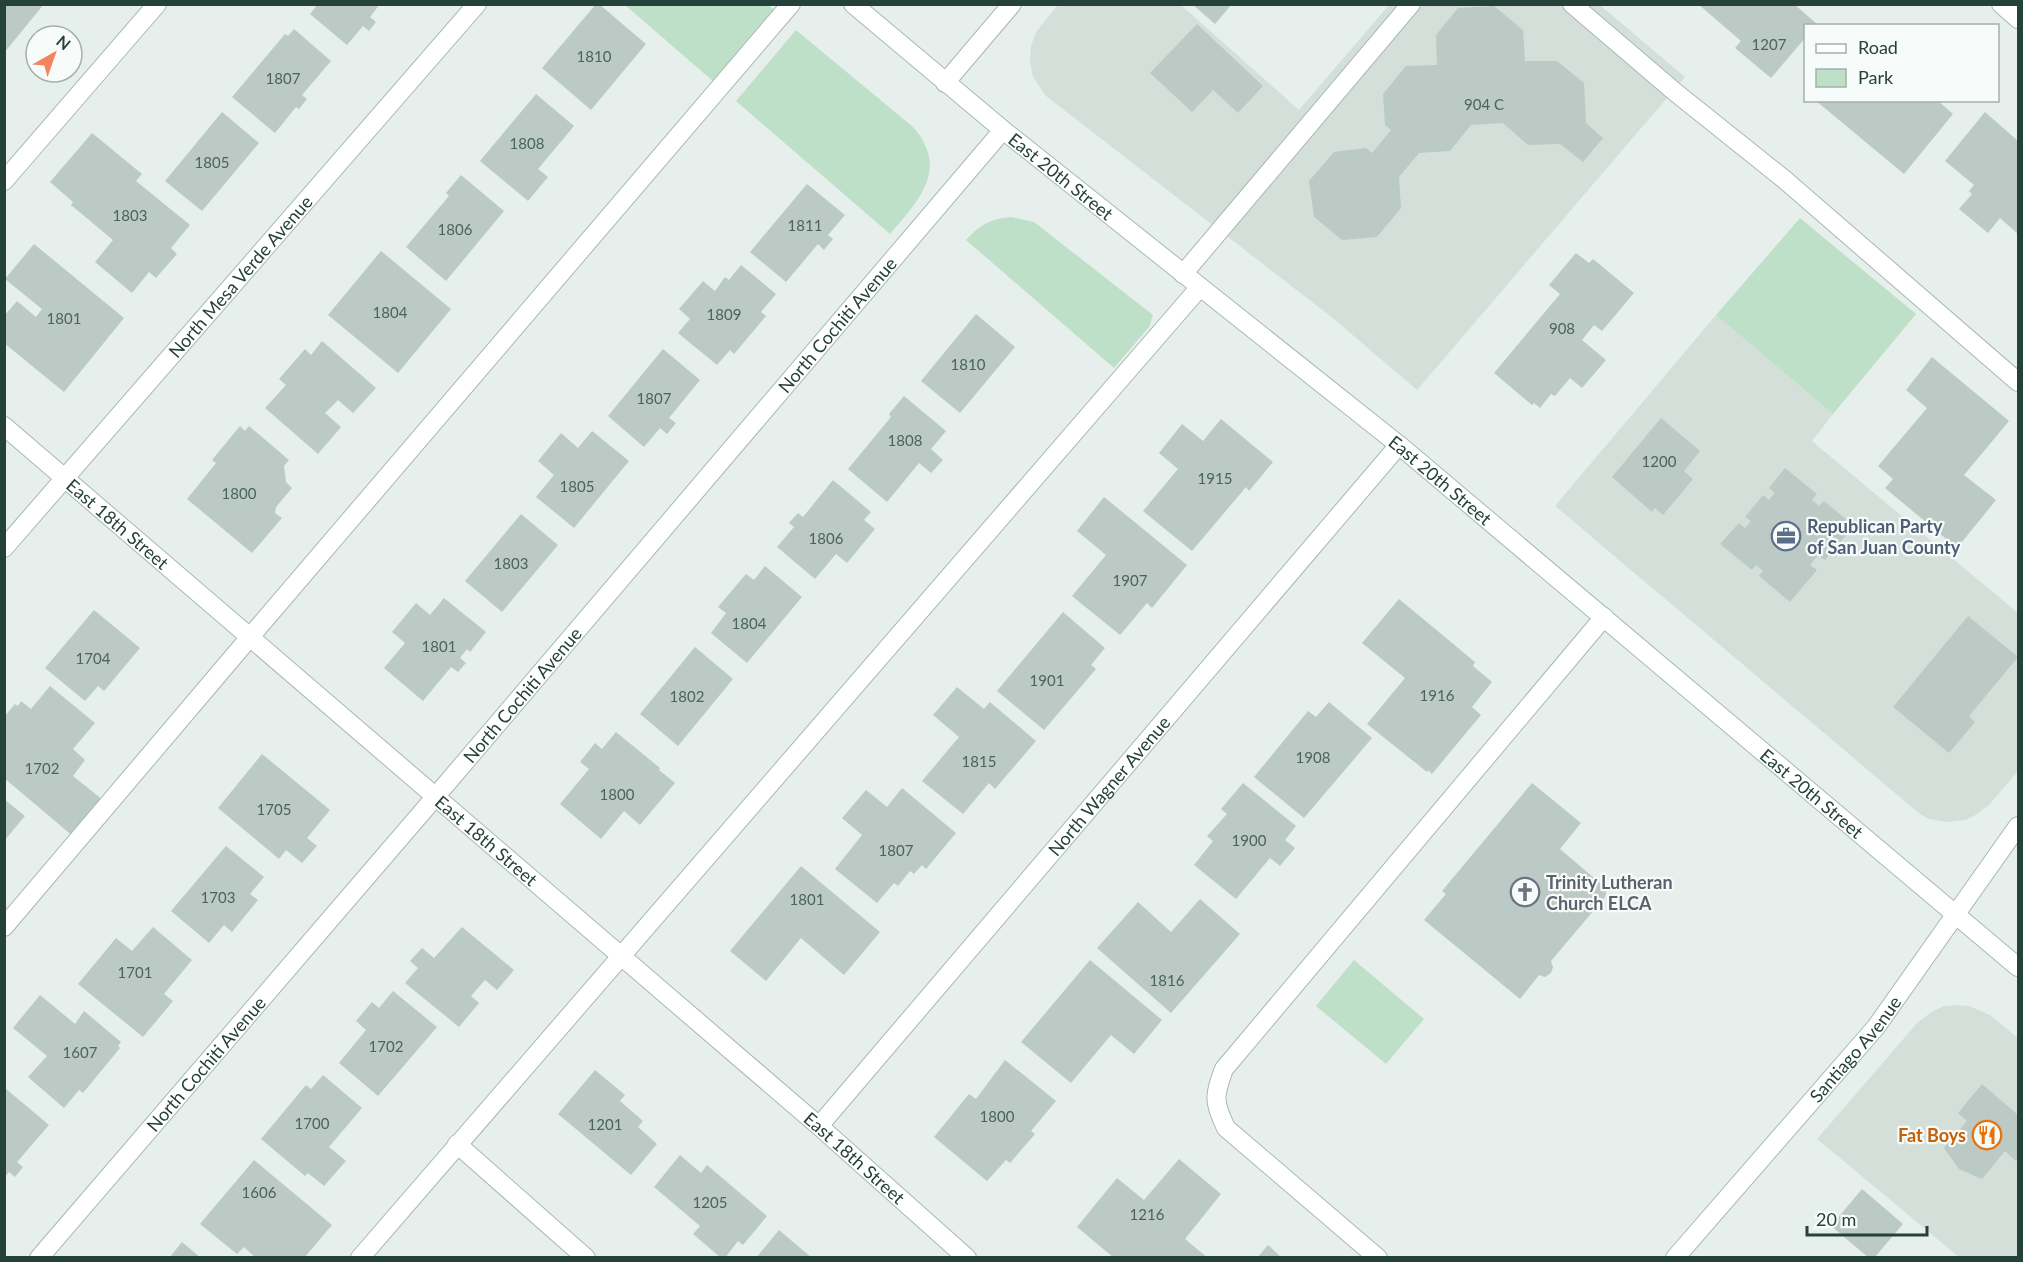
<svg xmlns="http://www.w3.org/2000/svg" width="2023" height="1262" font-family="Lato,sans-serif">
  <rect width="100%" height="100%" fill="#e6efeb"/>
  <path fill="#d4dfda" d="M1058,5H1181L1299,110L1389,5H1600L1685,77L1417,390L1334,319L1046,96L1033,77L1030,62L1031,46L1036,32Z
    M1716,315L1833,414L1812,441L2018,613V771L1989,805L1974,816L1965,820L1947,822L1929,819L1920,814L1555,506Z
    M1957,1005L1969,1006L1990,1015L2018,1038V1257H1959L1817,1139L1918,1022L1933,1011L1944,1006Z"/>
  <path fill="#bfe0c8" d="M767,4L774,10L714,82L625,5Z
    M796,30L913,127C917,132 922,137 924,143C943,178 911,209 890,234L736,101Z
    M1011,217L1034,222L1153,315L1149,327L1114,368L966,240C980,225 989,219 1011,217Z
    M1800,218L1916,314L1833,414L1716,315Z
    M1354,960L1424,1019L1386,1064L1316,1006Z"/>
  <path fill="#bbcac4" d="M4,4H44L4,53Z
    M318,4H380L370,17L376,22L369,31L363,26L347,45L310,14Z
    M596,4H599L646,44L591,110L542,68Z
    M1192,4H1232L1215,24Z
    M1698,4H1794L1817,24L1806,26V37L1771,78L1735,48L1741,41Z
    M1494,6L1523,30L1525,61H1557L1584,83L1586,123L1603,138L1583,162L1560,144L1528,145L1503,123L1471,125L1450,151L1419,153L1399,177L1401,208L1377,237L1342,240L1314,217L1309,181L1334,152L1366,148L1372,153L1391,130L1385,125L1383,94L1406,66L1437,65L1436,35L1458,8Z
    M1197,24L1263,86L1238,113L1213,90L1192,112L1150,73Z
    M294,29L331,61L302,95L307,99L299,109L296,107L275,133L232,97L285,34L288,36Z
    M536,94L574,126L538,169L548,177L528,201L480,161Z
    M1815,100H1937L1953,114L1904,174Z
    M222,112L259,143L202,211L165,181Z
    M1985,112L2018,141V234L2000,218L1988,233L1959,209L1972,194L1969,191L1974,185L1945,161Z
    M92,133L142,174L136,181L190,225L171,248L177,254L156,278L149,272L132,293L95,262L113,240L71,205L73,202L50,182Z
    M461,175L504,211L446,281L406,247L449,196L446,193Z
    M807,184L845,215L828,235L833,239L824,250L818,244L786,282L750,252Z
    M34,244L124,318L64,392L4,343V316L17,301L36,317L42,309L5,279Z
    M381,251L451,309L398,373L328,315Z
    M1576,253L1589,263L1593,259L1634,293L1602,331L1594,325L1582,340L1606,360L1582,388L1570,378L1555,396L1551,394L1540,408L1534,403L1532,405L1494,373L1560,294L1549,285Z
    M741,265L776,294L761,312L766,316L734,354L730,350L717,365L678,333L690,319L679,309L703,281L715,291L725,277L729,280Z
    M976,314L1015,347L960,413L921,381Z
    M322,341L376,388L353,413L338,400L325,413L341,427L318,454L265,408L286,385L279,379L305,349L311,355Z
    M663,349L700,380L669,418L676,423L667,434L660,428L644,447L608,416Z
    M1932,357L2009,421L1964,475L1996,500L1957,548L1885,488L1893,479L1878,466L1927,408L1906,390Z
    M904,396L946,431L931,449L943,460L931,473L919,463L887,502L848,469L891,417L889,414Z
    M1661,418L1700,451L1684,471L1693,479L1663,515L1655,508L1652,512L1612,477Z
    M1221,419L1273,462L1249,491L1246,487L1192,551L1143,511L1178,469L1159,453L1182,424L1203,441Z
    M240,426L245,431L249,426L289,460L284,466L286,482L292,488L276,507L275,513L282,518L252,553L187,499L216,463L212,460Z
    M592,431L629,461L574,528L536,497L554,475L538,461L561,433L578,448Z
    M1785,468L1817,494L1812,500L1819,506L1824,501L1854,526L1825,560L1818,555L1810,565L1817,570L1790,602L1759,576L1763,571L1756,565L1752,570L1720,544L1739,523L1745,528L1751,521L1745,517L1763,495L1769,500L1775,493L1769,488Z
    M833,480L871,512L864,520L875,529L847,563L836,554L815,579L777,547L794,527L789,523L798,513L803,517Z
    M1104,497L1187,565L1152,608L1147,603L1120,635L1072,596L1106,555L1077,531Z
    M521,514L558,545L502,612L465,581Z
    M765,566L802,597L747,663L711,633L726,613L718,607L746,574L754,580Z
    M444,598L486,632L470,652L467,649L460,658L466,663L458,672L451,667L423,701L384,668L405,643L392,632L416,603L430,615Z
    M1399,599L1475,662L1473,666L1492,682L1472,707L1481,715L1432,774L1428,770L1427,772L1367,724L1405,678L1362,643Z
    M94,610L140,648L104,691L98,686L85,701L45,668Z
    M1063,612L1105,648L1091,665L1096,669L1044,730L997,691Z
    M1968,616L2018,657L1969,716L1975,722L1949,753L1893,707Z
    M695,647L733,679L678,746L640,714Z
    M50,686L95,723L73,749L85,760L73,776L104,801L74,837L4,778V717L15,704L18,706L21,701L31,709Z
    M957,687L984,709L990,702L1036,741L995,789L989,783L963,814L922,781L959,737L933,715Z
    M1329,702L1372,738L1304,818L1254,777L1308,711L1316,717Z
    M616,732L660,768L659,770L675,783L640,825L624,811L601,839L560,804L589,769L580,762L595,743L602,749Z
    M262,754L330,810L307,838L317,846L302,863L286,850L279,859L218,808Z
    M1243,783L1296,826L1285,840L1295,848L1280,866L1270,858L1236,899L1194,865L1213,841L1207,836L1227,814L1221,809Z
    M1532,783L1581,823L1560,849L1607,889L1605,897L1551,961L1553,967L1551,973L1545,977L1539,975L1520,999L1424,920L1446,894L1442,891Z
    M902,788L956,833L926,869L922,865L914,874L910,871L898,886L894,883L877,903L835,869L862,835L842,818L866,790L887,807Z
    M4,799L25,816L4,841Z
    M226,846L264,877L250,894L258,900L232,932L224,925L209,943L171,911Z
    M801,866L880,932L844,975L801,938L766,981L730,951Z
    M1200,899L1240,934L1171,1013L1097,948L1138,902L1171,932Z
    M153,927L192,960L164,994L173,1001L143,1037L78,984L116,938L132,951Z
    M462,927L514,970L497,990L485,980L471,996L479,1003L459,1027L405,983L418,968L410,961L422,948L434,958Z
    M1090,960L1162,1020L1134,1054L1111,1035L1071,1083L1021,1042Z
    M393,991L437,1027L378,1096L339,1063L366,1030L356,1021L372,1002L379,1008Z
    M40,995L75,1024L84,1011L121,1042L118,1046L120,1048L83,1093L79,1090L64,1108L28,1077L47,1056L13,1028Z
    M1005,1060L1056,1101L1031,1131L1035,1134L1010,1163L1006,1160L987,1181L934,1137L969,1094L976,1099Z
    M595,1070L625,1095L620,1101L643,1121L638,1127L657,1144L631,1175L558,1114Z
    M323,1075L362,1108L329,1147L346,1161L324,1186L308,1173L305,1176L261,1139L306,1085L311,1089Z
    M1982,1084L2018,1115V1158L2016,1161L2005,1151L1982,1179L1959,1169L1944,1148L1967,1121L1958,1113Z
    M5,1088L49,1125L17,1162L23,1167L15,1177L9,1172L5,1177Z
    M680,1155L701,1173L707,1165L767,1216L743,1245L738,1241L725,1258H721L693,1234L700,1226L654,1187Z
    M1179,1159L1221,1194L1185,1239L1208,1258H1114L1077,1227L1117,1178L1144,1200Z
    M254,1160L332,1225L304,1258H256L244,1247L237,1254L200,1224Z
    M1862,1189L1903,1224L1874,1258H1869L1831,1226Z
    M779,1230L812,1258H756Z
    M182,1242L201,1258H169Z
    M1268,1245L1282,1258H1257Z"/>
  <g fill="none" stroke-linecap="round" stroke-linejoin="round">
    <g stroke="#a8b8b2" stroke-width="20">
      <path id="lane" d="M1572,4L1675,92L1785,180L2018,382
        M4,181L157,4
        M1183,274L1411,4
        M4,927L250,637L791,4
        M457,1144L586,1258
        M360,1258L1200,287
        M1378,1258L1226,1128C1213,1101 1214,1096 1224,1069L1604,617"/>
    </g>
    <g stroke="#a8b8b2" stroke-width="20">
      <g id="street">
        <path d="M2001,4L2018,19"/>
        <path d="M945,83L1012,4"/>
        <path id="s1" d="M4,426L819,1126L967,1258"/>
        <path id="s2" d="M4,548L477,4"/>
        <path id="s3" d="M819,1126L1399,445"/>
        <path id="s4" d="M39,1258L436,796L1003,130"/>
        <path id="s5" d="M1675,1258L1876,1027L2018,826"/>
      </g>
    </g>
    <g stroke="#a4bbb3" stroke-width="20">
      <g id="secondary">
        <path id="s6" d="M853,4L1003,130L1399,445L2018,967"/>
      </g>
    </g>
    <use href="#lane" stroke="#fff" stroke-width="18"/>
    <use href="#street" stroke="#fff" stroke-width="18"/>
    <use href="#secondary" stroke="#fff" stroke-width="18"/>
  </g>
  <defs>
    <g id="office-ring" transform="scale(1.5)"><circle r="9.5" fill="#f7fbf9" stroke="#5c6f8a" stroke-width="1.5"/><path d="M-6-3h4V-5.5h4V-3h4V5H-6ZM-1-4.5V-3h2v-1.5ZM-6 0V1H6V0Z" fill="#5c6f8a"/></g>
    <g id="church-ring" transform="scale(1.5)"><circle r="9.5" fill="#f7fbf9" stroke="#6b7280" stroke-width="1.5"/><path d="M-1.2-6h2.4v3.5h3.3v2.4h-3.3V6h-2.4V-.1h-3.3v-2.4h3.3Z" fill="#6b7280"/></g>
    <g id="restaurant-ring" transform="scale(1.5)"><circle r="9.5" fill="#f7fbf9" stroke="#e8710a" stroke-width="1.5"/><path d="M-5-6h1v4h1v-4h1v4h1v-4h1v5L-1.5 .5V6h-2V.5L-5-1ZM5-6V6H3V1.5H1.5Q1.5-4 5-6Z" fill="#e8710a"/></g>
  </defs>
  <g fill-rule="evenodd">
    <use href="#office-ring" x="1786" y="536"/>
    <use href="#church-ring" x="1525" y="892"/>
    <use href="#restaurant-ring" x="1987" y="1135"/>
  </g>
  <g text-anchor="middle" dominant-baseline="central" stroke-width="4.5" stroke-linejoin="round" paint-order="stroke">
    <g font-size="15" fill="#4a645c">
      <text x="1769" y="44">1207</text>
      <text x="594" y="56">1810</text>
      <text x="283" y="78">1807</text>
      <text x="1484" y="104">904 C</text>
      <text x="527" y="143">1808</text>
      <text x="212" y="162">1805</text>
      <text x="130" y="215">1803</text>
      <text x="805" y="225">1811</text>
      <text x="455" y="229">1806</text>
      <text x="390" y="312">1804</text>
      <text x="724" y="314">1809</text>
      <text x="64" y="318">1801</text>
      <text x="1562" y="328">908</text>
      <text x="968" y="364">1810</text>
      <text x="654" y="398">1807</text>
      <text x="905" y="440">1808</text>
      <text x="1659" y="461">1200</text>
      <text x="1215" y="478">1915</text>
      <text x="577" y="486">1805</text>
      <text x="239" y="493">1800</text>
      <text x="826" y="538">1806</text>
      <text x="511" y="563">1803</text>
      <text x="1130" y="580">1907</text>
      <text x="749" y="623">1804</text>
      <text x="439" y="646">1801</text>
      <text x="93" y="658">1704</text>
      <text x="1047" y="680">1901</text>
      <text x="1437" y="695">1916</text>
      <text x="687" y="696">1802</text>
      <text x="1313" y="757">1908</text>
      <text x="979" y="761">1815</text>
      <text x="42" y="768">1702</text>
      <text x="617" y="794">1800</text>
      <text x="274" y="809">1705</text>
      <text x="1249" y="840">1900</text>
      <text x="896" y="850">1807</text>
      <text x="218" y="897">1703</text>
      <text x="807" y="899">1801</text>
      <text x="135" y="972">1701</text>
      <text x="1167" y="980">1816</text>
      <text x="386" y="1046">1702</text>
      <text x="80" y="1052">1607</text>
      <text x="997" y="1116">1800</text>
      <text x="312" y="1123">1700</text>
      <text x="605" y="1124">1201</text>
      <text x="259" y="1192">1606</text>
      <text x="710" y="1202">1205</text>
      <text x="1147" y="1214">1216</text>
    </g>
    <g font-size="18" fill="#24423a" stroke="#f7fbf9">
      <text stroke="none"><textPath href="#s6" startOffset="270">East 20th Street</textPath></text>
      <text stroke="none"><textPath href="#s2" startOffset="360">North Mesa Verde Avenue</textPath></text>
      <text stroke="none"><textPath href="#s4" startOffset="1228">North Cochiti Avenue</textPath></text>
      <text stroke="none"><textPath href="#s6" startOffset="756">East 20th Street</textPath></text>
      <text stroke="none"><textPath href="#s1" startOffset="150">East 18th Street</textPath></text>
      <text stroke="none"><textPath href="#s4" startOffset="742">North Cochiti Avenue</textPath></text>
      <text stroke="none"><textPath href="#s3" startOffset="447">North Wagner Avenue</textPath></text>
      <text stroke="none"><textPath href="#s6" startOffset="1242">East 20th Street</textPath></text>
      <text stroke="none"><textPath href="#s1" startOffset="636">East 18th Street</textPath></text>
      <text stroke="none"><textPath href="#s5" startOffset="276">Santiago Avenue</textPath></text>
      <text stroke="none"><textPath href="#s4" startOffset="256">North Cochiti Avenue</textPath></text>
      <text stroke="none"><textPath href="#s1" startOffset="1122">East 18th Street</textPath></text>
    </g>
    <g font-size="18" font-weight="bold" fill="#4e5e75" stroke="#f7fbf9" text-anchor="start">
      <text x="1807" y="526">Republican Party<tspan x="1807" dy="21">of San Juan County</tspan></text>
    </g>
    <g font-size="18" font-weight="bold" fill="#5b616d" stroke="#f7fbf9" text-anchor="start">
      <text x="1546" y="882">Trinity Lutheran<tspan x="1546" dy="21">Church ELCA</tspan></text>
    </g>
    <g font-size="18" font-weight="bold" fill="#c56008" stroke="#f7fbf9" text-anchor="end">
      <text x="1966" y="1135">Fat Boys</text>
    </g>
  </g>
  <rect width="2023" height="1262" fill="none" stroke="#24423a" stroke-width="12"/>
  <rect x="1804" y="24" width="195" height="78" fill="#f7fbf9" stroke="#a3b1ad" stroke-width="1.5"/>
  <rect x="1816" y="44" width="30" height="9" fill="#ffffff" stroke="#a3b1ad" stroke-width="1.5"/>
  <text x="1858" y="54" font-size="18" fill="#24423a">Road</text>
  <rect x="1816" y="69" width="30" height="18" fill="#bfe0c8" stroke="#a3b1ad" stroke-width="1.5"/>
  <text x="1858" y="84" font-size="18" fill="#24423a">Park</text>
  <g transform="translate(54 54) rotate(40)"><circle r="28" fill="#f7fbf9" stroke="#a3b1ad" stroke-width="1.5"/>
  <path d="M0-4.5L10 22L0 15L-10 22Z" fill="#f4845f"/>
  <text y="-9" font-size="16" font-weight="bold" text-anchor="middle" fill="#24423a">N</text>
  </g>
  <path d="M1807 1226v9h120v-9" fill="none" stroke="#24423a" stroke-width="3"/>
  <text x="1816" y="1226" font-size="18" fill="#24423a" stroke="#f7fbf9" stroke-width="4.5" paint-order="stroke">20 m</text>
</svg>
